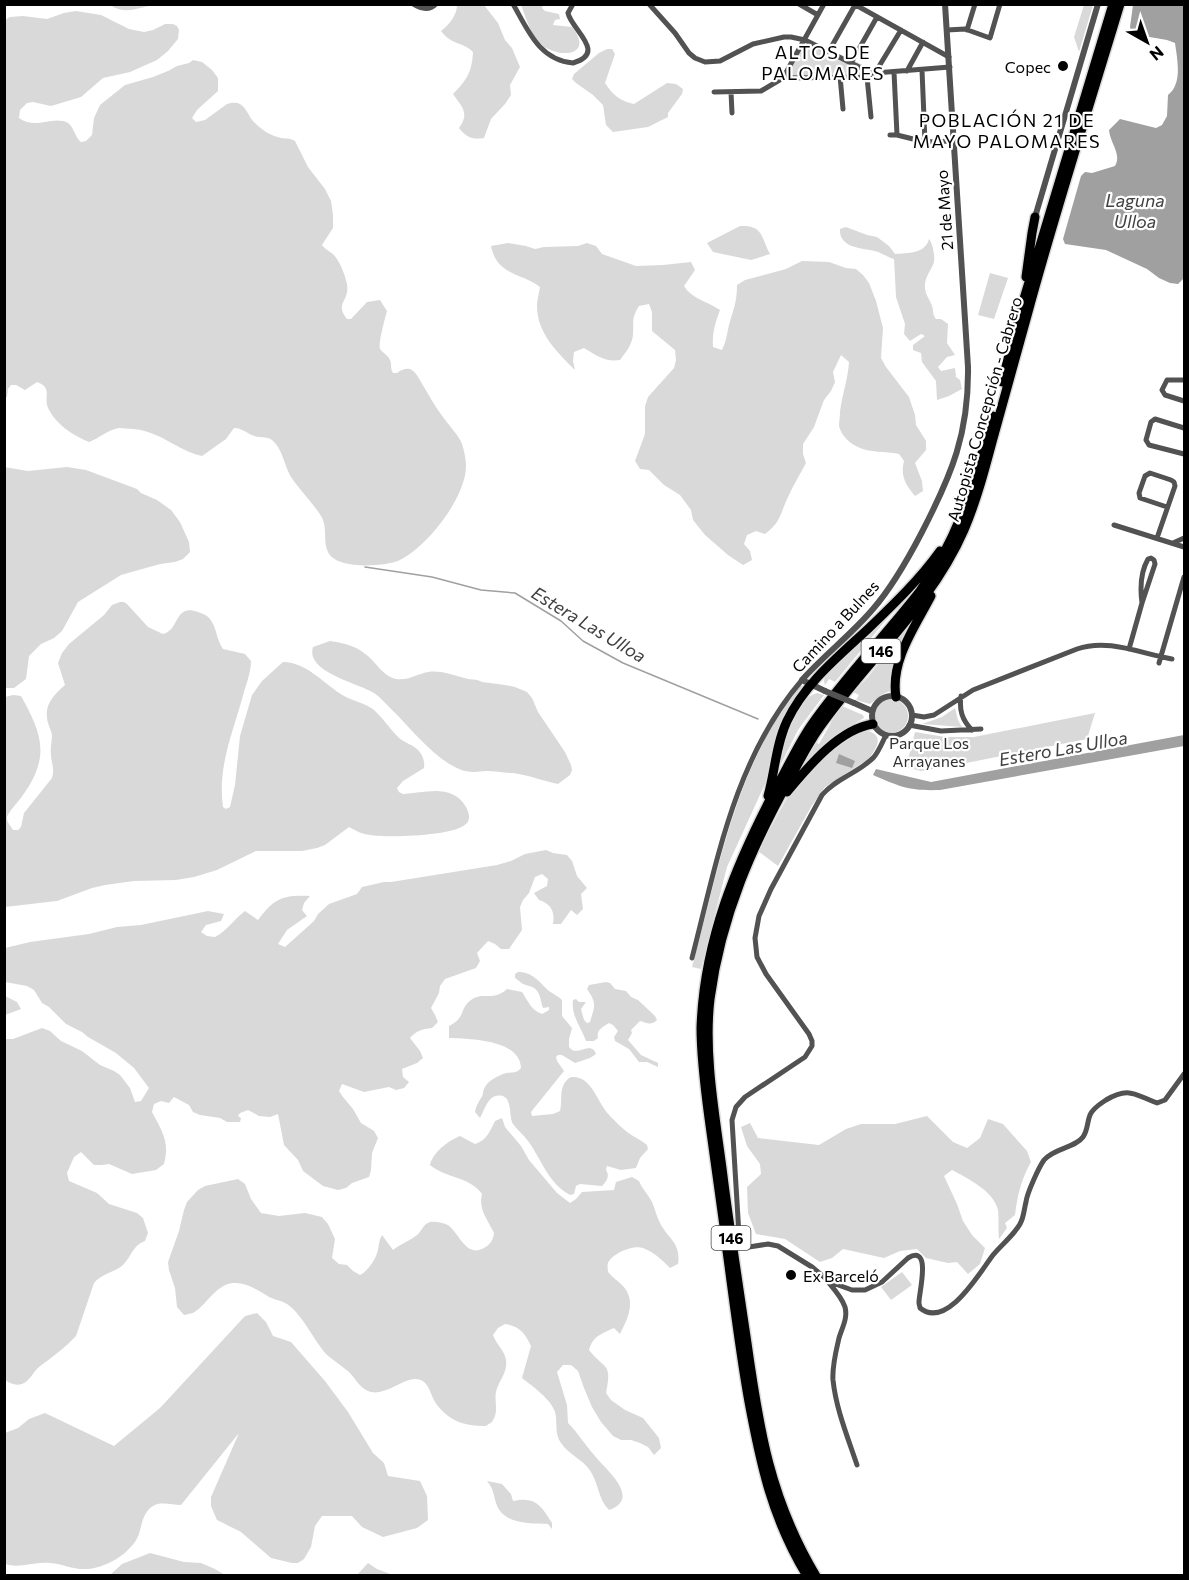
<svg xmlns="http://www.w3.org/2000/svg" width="1189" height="1580" font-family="Commissioner,sans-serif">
  <rect width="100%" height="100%" fill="#fff"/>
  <path fill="#d9d9d9" d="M110,5H153C137,8 125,15 110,5Z
    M457,5H484L498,23L505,40L512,48L520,67L510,85L511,95L505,104L491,119L484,138C472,140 466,137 459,128C470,113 462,107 453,94C467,80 472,72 473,52C462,41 452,46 441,31C449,25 457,15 457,5Z
    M521,5H543L542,8L545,11L559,14L560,19L555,20L553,25L572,27C594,55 562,59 543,46C531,38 526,17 521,5Z
    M1084,5H1093L1079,52L1074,37Z
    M76,11L101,15L129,29L144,32L153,30L165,24H173L177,26L179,30L178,39L168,51L157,60L130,72L103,78L81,97L51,106L33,102L27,103L20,110L19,118C35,129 48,118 63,121C74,123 73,135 81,142L86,141L92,135L94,118L100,105L125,85L153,77L168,71L177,66L189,63L193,60L202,62L212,70L218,78V91L197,110L192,118L196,122L205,120L227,104C246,98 245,114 256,124C263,131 272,136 281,138C287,139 290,138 295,141L308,167L325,189L331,201L333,215V228L322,245C325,249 329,251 333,254C340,261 345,275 347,284C350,302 334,302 347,319H351L367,302L380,300L387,311C385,318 378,344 380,349C383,353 388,355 390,360C392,365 390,368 393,373H397C401,370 405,368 410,369C417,372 420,381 424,387C430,397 436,408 443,417C449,426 458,434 462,444C464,450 466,459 466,466C466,497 428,546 400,560C385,567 336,570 328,552C323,541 327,531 323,520C320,511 298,488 291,477C284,466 283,449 272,440C268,437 265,438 260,437C250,437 244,428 234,428L226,439L202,456C176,450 160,431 133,429C128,429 123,428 119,428C107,430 100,438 89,442C74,436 57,425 49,410C42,398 54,388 37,382L25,390L16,385H11L8,389L7,397L5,398V20L10,17L23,16L47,19L64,13Z
    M807,39L878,72L870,74L785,76Z
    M607,49H612L615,54L605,83C613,95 620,101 634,104L667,83L676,84L683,89L682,94L668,113V117L648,127L613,132L606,125L603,105L593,95L576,83L572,79L574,74L599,53Z
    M740,226C764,225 761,238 770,254L751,260L713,252L707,243Z
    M846,227L867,235L877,237L889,246L895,254C908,253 925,254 929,239C933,244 935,256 934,262C932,269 926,275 925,284C924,293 929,298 932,306C934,312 932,314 936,319H941L948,324L947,343L955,355L947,357L938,367L941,371L955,368L956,377L960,380L962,389L949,396L937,400L936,381L922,362L921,353L913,350V345L925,336L921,334L910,341L904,334L905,324L896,297L894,259C887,257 882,253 875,251C861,248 839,248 840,229Z
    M508,243L526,246L535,249L544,247L578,246L587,243L596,246L602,254L636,266L663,265L691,262L695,270L684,286C692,299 707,301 720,310C715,323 712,334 713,347L722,350C726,342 727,334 729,325C733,310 737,303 737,285L745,280L786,269L802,261L829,262L846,268L856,269L863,275L869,283L876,301L883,328L881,358L886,367L909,397L915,415L916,425L926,441V450L915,463L922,481L923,491L915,496C906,485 900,477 904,461L899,454C885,451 870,453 858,447C850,444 841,435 839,426C839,422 840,416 840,412C842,395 848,379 849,362L841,355L833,372L835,382L831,391L824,400L814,427L803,444V454L806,463C800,474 793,486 788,497C780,514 781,522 765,534L756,531L747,535L744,544L750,551L752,560L743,565L728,555L705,535L693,520L691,510L680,495L664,485L649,470L640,469L635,461L645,434V406L648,397L674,368L676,360L675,350L652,331V312L649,304L639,306C631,319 634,320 633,334C633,343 626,352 620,360C605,362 597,356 584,348L574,352L573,361L575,370C557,352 537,333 537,306C537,300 539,293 540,287C522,273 497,276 491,246Z
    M990,273L1008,278L994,319L978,315Z
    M4,467L28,471L67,467L86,470L137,489L141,493L157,500L171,510L180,522L189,542L190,552L183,559L175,562L160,564L121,575L78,602L62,631L54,638L41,644L29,656L26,679L14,688H4Z
    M913,587L835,682L829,679L825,685L824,681L825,675Z
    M120,602H124L127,604L148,627L163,634C180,630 174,603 198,612C203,614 207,615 210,619C217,628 216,639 223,649L245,654L251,661C251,671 247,682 244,692C234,730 217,766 223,807L226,809L230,807L235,785L240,736L252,695L262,681L283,662C307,662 325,685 344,696C353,701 365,703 374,710C383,718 390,729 399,738C405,743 414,745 419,751C423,756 425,762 424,768L403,781L397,788L399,792L403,794C425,793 452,783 466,807C469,813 471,819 466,824C454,836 388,838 370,835C362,834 356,831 349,827L325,845L317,848L302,851H256L217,870L194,877L176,880L134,881L105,885L92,888L57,901L5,907V697L13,695L21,696C31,714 43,736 40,757C38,771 31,784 23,795C20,800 7,813 7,818C7,823 11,826 13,830H18L21,827L24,813L52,778C55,768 51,763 51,754C50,748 52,741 52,735C51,729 47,723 47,717C45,703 56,693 65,685L58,663L62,653L69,644L104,615L112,605Z
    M917,614L896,659L891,674L892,690L883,694L870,704L856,700L859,695L853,692L868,677Z
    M330,641C342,643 354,645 364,653C375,660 382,676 396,679C408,681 417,674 428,672C442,670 455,676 468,679C474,680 477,679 482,682L505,685L515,687L527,692L532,698L538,712L565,752L571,765L572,770L570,775L558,784C543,781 529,775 513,773C504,773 495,771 486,771C477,772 468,773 459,769C433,758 411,728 391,709C385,703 380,697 374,693C358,683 305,672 313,647Z
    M801,685L803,688L784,715L781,722L769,775L727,867L701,969L692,967C713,891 727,813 763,743C773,722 787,704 801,685Z
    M817,693L824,695L798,730L779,768C784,742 788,703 817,693Z
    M874 716a17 17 0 1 1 34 0a17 17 0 1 1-34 0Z
    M842,706L863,715L864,718L840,732L798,772L814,742L819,744L837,712Z
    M955,708L958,720L962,727L922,724L942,717Z
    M1095,713L1087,739L946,767L921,771L906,767L915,732L945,737H974Z
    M868,731C886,736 875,751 867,760L825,787L811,807L778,866L758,851L789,794L826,756L856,733Z
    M546,850L553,853L567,855L572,861L577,876L587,888L581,894L583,909L577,915L571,910L561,924H553C555,911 551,904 539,900L534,893L547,886L548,879L542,874L535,877L529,893L523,900L520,907L522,930L509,949H501L495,944L488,941L477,953L480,961L476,968L445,979L440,986L439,993L431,1008L435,1015L438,1022L432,1028C422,1029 416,1031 410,1038L420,1051L423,1058L417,1063L402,1069L403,1077L409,1082L404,1088L396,1090L389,1087L364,1092L342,1084L339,1091L343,1097L353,1109L361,1123L374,1131L378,1138L372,1153L371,1170L369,1177L352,1183L346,1188L338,1190L323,1186L303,1171L298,1160L284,1145L278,1114L270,1117L259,1116L248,1110L240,1113L238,1116L241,1118L240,1122H227L220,1118L200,1115L193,1112L189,1105L174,1097L169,1103L161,1101L154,1104L152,1112C162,1131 170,1142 164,1164L156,1170L132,1174L109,1164L102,1165H94L81,1152L74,1157L67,1173L69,1181L97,1193L109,1204L137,1213L143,1218L148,1233L145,1241C132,1246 132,1256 123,1265C114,1273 102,1273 94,1283L76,1336C65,1348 52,1357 39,1367C33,1372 30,1381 22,1384C15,1386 10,1383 5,1380V1039H13L42,1028L50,1031L61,1041L82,1051L100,1065L114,1071L120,1075L130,1088L135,1102L141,1101L149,1088L134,1068L116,1053L88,1037L82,1032L66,1024L49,1007L42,1003L34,990L27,986L5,982V948L30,942L89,934L117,927L141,925L208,911L224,914L221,921L206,925L201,932L207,936L215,937C227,931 234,919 245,911L258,920C275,898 282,895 310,896L304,903L302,910L307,916L287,930L278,944L285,947L314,921L318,914L329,904L357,894L362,887L384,882H391L497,865L511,861L525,854Z
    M518,972C533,972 539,982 549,991C553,994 558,996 562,1000V1016L572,1028L569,1039V1047C575,1055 582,1048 590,1048L594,1050L596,1054L590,1058L575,1063L562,1055H558L556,1057L557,1061L564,1071L531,1112L532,1116L553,1114L560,1111C563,1100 558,1088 568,1079C572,1075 581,1078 585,1081C596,1090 600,1106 610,1116C615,1121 622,1128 627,1132C634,1137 641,1140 647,1145L648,1149L640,1158L636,1168L621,1170L607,1166L606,1170C610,1176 607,1181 602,1186L580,1184L576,1186L574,1194L570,1195C548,1183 542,1160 528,1141C524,1135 517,1130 513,1124C508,1117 514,1092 496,1096C488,1097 484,1111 480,1118L475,1112C476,1106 478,1103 481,1098C484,1094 482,1094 484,1089C487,1081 496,1077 503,1074C510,1071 515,1075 521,1068C520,1039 469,1039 449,1038V1026C466,1018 459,1009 471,1000C483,991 493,1002 507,989L522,992C528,1001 531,1010 542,1014L549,1010V1007L543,1008C541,1003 541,999 539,994C535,986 531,987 523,984C520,982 518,980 515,978V974Z
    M606,982L610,983L615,989L626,991L631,997L638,1000L655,1016L657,1020C651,1026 647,1023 640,1021L631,1030L632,1033L628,1040L641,1055L658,1063V1067L647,1062H639L629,1049L615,1041L614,1037L618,1031L613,1025L609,1023C603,1027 596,1030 598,1038L594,1041H586C581,1027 571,1016 573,1000L576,999L579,1002H586L581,1009L584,1020L587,1023L590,1022C595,1005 597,1004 587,989L589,985Z
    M5,996L17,1002L21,1009L5,1015Z
    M927,1116L953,1142L967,1148L980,1138L988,1119L1003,1124L1027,1151L1031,1162C1022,1178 1017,1196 1015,1215L1005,1223L1007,1228L999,1239C998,1230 999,1217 998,1210C994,1191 967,1178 952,1170L944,1176L957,1204L963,1221L972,1235L985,1248L980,1264L968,1274L957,1262L948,1263L926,1258L917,1249L900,1251L884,1258L843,1249L832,1258L820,1262L785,1239L756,1234L748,1213L747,1187L761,1174L760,1164L747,1146L741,1127L750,1123L758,1138L819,1145L846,1129L861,1124H895Z
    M502,1118L505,1127L521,1146L529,1160L557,1193L570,1203L576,1199L582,1192L614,1190L616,1182L632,1177L639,1181C642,1189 648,1194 652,1202C655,1209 657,1218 661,1225C670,1240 681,1244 678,1264L670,1268C662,1260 654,1252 643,1248C633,1245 613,1253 608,1263C607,1265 608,1270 608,1272C612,1277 618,1281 622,1285C637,1300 628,1318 620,1334L614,1328C601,1334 593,1336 589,1350C606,1371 612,1362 606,1393L611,1400L625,1410L643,1418L659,1438L661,1448L654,1455L648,1447L640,1443L631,1440H621L613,1436L601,1422L592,1407L584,1388L578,1371L571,1365H563L557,1372L567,1405L568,1423C578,1433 585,1445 595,1456C606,1470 642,1498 609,1510C598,1499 599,1485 591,1472C584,1460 569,1455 561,1443C554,1433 558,1423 555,1412C551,1399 532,1386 522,1378L531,1346C525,1333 519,1326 505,1324L498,1328L493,1335C496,1344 505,1351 506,1360C508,1373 498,1381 496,1392C494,1401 499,1411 493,1420C492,1423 488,1424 486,1426C464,1426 448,1421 435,1402C431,1396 430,1387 424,1382C409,1370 387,1399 368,1391C360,1388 355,1378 349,1372C342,1366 334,1361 327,1355C314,1341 303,1315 287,1304C281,1300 273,1300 266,1295C256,1289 245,1282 233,1283C215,1285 207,1305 193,1313C190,1314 187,1314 184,1315L177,1307L175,1288L169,1270L168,1262L179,1231L184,1210L187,1202L198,1190L205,1186L238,1179L245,1184L251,1199L261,1213L279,1216L305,1213L322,1217L328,1224L335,1239L332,1258L339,1264L347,1265L353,1271L360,1275C368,1271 376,1259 378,1250C379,1244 379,1241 382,1235L393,1250C400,1244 410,1241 417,1235C422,1231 423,1224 430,1222C434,1221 444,1223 448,1225C460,1234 466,1258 484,1248C491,1244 493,1240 494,1233C488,1220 478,1209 482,1194C471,1177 445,1178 430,1165C433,1152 448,1141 460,1136L475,1144C486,1141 490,1131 495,1121Z
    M902,1272L912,1285L891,1300L881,1287Z
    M257,1313L266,1322L273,1336L291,1342L325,1381L348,1412L373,1453L384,1463L388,1476L420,1481L427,1496L428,1520L417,1528L383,1537L362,1527L352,1516H322L315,1526L311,1547L304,1559L298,1563H292L271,1558L241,1532L217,1520L211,1506V1497L239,1433L181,1505C173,1505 160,1501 153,1506C143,1512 142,1524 139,1534C132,1553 106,1568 87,1569C74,1570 63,1564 50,1563C34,1561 20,1569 5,1564V1433L18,1428L29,1419L45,1413L114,1446L160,1408L245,1316Z
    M487,1481L502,1484L511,1494L513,1501C535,1496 541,1505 552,1523V1529L548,1524C530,1523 503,1525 496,1503C493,1493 494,1490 487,1481Z
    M150,1553L184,1562L201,1563L215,1569L225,1575H110L122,1564Z
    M368,1563L377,1569L393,1575H357Z"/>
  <path fill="#a0a0a0" d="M1133,5H1184V278L1178,284L1170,283L1159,278L1147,269L1106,250L1065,244L1063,239L1081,176L1085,172L1092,173L1115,166C1122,154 1110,143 1109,130L1120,119L1156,128L1162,125L1167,116L1168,95C1183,84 1177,58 1175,43L1167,40L1132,34L1130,27Z
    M1184,735V746L940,790C909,791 901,787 873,775L876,769L931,782Z
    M839,754L855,761L852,768L836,763Z"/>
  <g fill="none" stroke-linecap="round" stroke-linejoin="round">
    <path stroke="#a0a0a0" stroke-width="1.5" d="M365,567L432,577L481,590L515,593L561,621L583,641L623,663L758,719"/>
    <g stroke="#dbdbdb" stroke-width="12">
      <path id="motorway" d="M1026,277L1032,233L1035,217
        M1002,382L1023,302L1113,4
        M896,697C890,661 915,627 931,596
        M787,792C808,767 839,729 873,724
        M768,796C775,771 776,744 787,721C805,683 839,656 869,628C894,604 920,579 940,551
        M724,1226C719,1190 714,1154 709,1118C705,1088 701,1058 701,1028C704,940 736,864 776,788C788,767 798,744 812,724C844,678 885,636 920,591C961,535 974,480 993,416
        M727,1251C734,1302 740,1352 749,1402C761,1466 772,1518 807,1576
        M816,1576C770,1499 759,1429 747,1343C739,1290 731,1237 724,1184C717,1125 703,1058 710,999C721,915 753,844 794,771C802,756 810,741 820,727C866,661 931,606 964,530C976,502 984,472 992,442C1004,399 1016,355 1028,312C1056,209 1089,107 1120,4"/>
    </g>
    <path stroke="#525252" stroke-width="5" d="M413,4C421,9 429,11 436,4
      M513,4C528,30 539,60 573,63C608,53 571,29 568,13L573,4
      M649,4L675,33L689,53L695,58L705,62L720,61L753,44L784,37H791L805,40L865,70L875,73L950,67
      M799,4L818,15
      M854,4L949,57
      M947,30L965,29L990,38L1000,4
      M967,30L975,4
      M829,51L855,5
      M851,63L877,17
      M922,70L925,142
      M907,71L923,42
      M894,72L897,135
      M875,73L901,30
      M840,76L843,109
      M867,77L871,117
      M783,78L867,77L875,73
      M714,92L761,91L783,78L824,4
      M731,92L732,113
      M890,135H897L925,142L953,141
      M1184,380H1167L1162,390L1165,395L1184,401
      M1184,428L1155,419L1151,422L1146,440L1149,445L1184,454
      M1114,525L1184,547
      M1157,538L1175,486L1174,482L1171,480L1150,473L1145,476L1139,493L1140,498L1167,507
      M1173,543L1184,538
      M1129,649L1142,603L1155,564L1154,560L1151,558L1148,559C1140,573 1140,588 1142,603
      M1159,663L1184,577
      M961,696C959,710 962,720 972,730
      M912,715L924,717L934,715L973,690L1077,649C1109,638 1141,654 1172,659
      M909,725L941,731L981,729
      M886,735C882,743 879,751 874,757C859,773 836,778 822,795L771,889L759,916L755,938L757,957L766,974L809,1034L812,1041V1046L805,1057L745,1097L736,1107L732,1120L739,1235L741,1241L745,1246L749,1247L768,1244L778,1246L812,1267L830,1282L852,1290H865L882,1282L908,1258C933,1243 918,1296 919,1303C919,1305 920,1306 920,1308C947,1330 980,1272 993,1255C1001,1245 1014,1235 1020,1224C1024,1217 1024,1209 1026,1202C1027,1193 1039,1167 1044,1160C1054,1148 1075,1148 1083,1137C1088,1130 1087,1122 1090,1115C1093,1108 1100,1104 1106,1100C1129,1086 1135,1095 1157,1103L1165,1100L1184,1074
      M692,958C717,861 735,758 802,680
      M829,1283C835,1290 842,1298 845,1307C848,1318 842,1328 839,1338C836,1351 832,1366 833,1380C836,1409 848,1438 857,1465"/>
    <path stroke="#525252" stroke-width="6" d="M1035,217L1098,4
      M825,691L802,680C824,655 852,634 873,609C893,586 908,559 922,532C952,474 969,433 968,367L945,4
      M872 716a20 20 0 1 1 40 0a20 20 0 1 1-40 0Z
      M854,703L872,711"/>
    <use href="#motorway" stroke="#000" stroke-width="9"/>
    <path stroke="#525252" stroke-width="6" d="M825,691L854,703"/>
  </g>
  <g fill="#000" stroke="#fff" stroke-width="2">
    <circle cx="1063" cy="66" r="6"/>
    <circle cx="791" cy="1275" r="6"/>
  </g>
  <g text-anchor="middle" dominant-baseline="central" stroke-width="4.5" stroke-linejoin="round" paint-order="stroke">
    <g fill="#fff" stroke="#4c4c4c" stroke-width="1.5">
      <rect x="861.5" y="639" width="39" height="24" rx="4.5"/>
      <rect x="711.5" y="1226" width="39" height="24" rx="4.5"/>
    </g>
    <g font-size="15" font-weight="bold" fill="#000">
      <text x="881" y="651">146</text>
      <text x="731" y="1238">146</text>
    </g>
    <g font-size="16" fill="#000" stroke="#fff" text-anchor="end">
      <text x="1051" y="66">Copec</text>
      <text x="803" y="1275" text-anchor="start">Ex Barceló</text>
    </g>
    <g font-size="16" fill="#000" stroke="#fff">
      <text transform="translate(944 210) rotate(-94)">21 de Mayo</text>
      <text transform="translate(984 409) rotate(-74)">Autopista Concepción - Cabrero</text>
      <text transform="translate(835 626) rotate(-47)">Camino a Bulnes</text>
    </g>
    <g font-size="16" fill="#303030" stroke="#fff">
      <text x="929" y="742">Parque Los<tspan x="929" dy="18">Arrayanes</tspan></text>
    </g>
    <g font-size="18" letter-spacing="1.5" fill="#000" stroke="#fff">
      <text x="823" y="52">ALTOS DE<tspan x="823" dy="21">PALOMARES</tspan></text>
      <text x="1007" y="120">POBLACIÓN 21 DE<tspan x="1007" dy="21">MAYO PALOMARES</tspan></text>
    </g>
    <g font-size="18" font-style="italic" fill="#414141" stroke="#fff">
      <text x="1135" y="200">Laguna<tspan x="1135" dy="21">Ulloa</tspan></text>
      <text transform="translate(589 624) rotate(31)">Estera Las Ulloa</text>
      <text transform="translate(1063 748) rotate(-10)">Estero Las Ulloa</text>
    </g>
  </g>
  <rect width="1189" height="1580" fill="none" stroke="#000000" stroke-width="12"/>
  <g transform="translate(1147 42) rotate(140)" stroke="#ffffff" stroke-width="4.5" paint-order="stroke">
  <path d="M0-4.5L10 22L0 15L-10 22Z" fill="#000000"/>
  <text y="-9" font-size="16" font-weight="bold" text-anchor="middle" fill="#000000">N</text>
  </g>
</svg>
